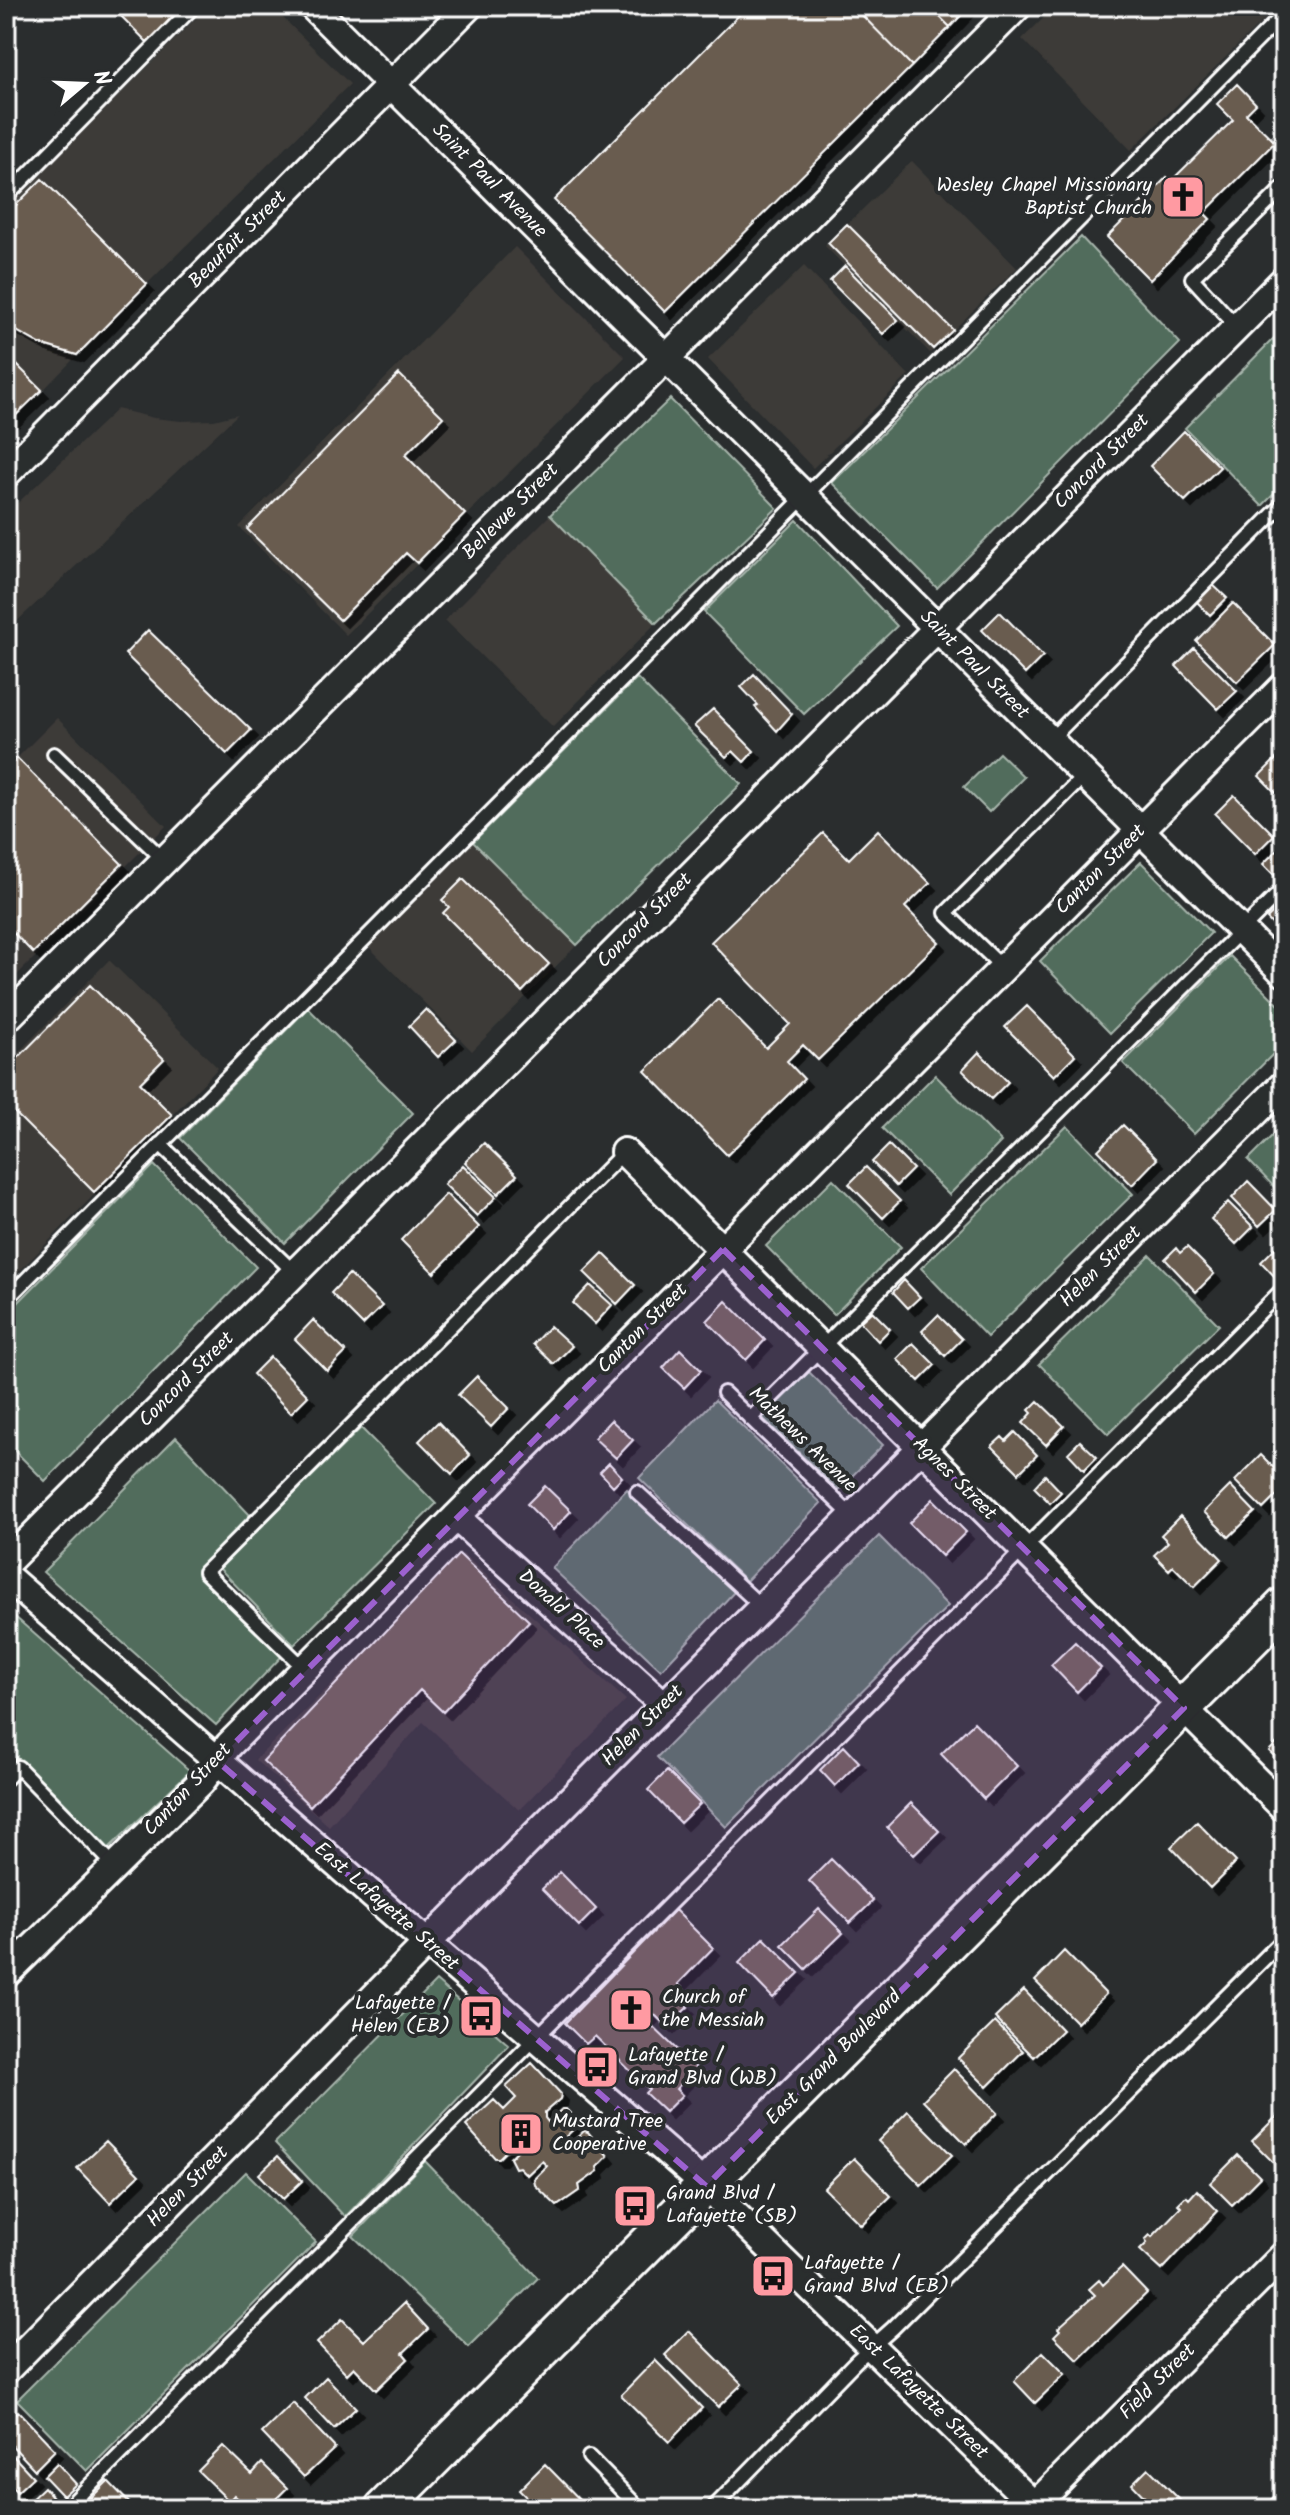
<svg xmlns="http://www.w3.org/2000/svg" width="1290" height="2515" font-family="Kalam,sans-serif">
  <defs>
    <filter id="shadow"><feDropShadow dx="7" dy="7" stdDeviation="0" flood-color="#0009"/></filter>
  </defs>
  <rect width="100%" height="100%" fill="#2a2d2e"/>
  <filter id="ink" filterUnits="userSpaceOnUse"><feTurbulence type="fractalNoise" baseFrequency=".0125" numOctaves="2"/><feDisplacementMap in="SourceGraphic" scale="16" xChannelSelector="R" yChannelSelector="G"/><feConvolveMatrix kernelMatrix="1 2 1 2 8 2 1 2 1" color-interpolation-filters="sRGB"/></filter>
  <g filter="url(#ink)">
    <path fill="#3d3b38" d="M208,6H271L350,84L151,280L6,428V209Z
      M1056,6H1278L1131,150L1022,39Z
      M912,161L1017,268L930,353L825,246Z
      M515,247L625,357L346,635L239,527Z
      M804,266L909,375L813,468L708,359Z
      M117,409L154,418L181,421L214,420L238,414L14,624L6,616V514Z
      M550,515L656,623L553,727L445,620Z
      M57,718L166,826L6,986V769Z
      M473,842L577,945L472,1051L369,947Z
      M109,960L218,1068L6,1285V1065Z
      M463,1554L626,1700L519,1810L423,1722L329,1826L255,1760Z"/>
    <path fill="#516c5b" stroke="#a8b6ad" stroke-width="2" d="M1081,237L1180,343L937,588L832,483Z
      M1284,328V484L1262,506L1185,428Z
      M670,399L777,508L656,623L550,515Z
      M797,520L897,626L804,714L704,612Z
      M637,678L741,784L577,945L473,842Z
      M999,753L1024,777L989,812L964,787Z
      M1141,862L1211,933L1110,1033L1040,961Z
      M1230,956L1284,1010V1043L1194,1134L1123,1063Z
      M308,1008L413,1113L285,1243L180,1138Z
      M935,1075L1001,1142L949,1195L882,1128Z
      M1284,1124V1197L1248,1160Z
      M1067,1126L1133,1194L987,1337L921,1268Z
      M154,1165L256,1267L45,1481L6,1442V1315Z
      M833,1179L901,1247L834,1315L766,1246Z
      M1150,1255L1219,1325L1108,1434L1039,1364Z
      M809,1372L883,1445L838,1490L762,1417Z
      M715,1400L821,1503L746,1581L639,1478Z
      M361,1428L436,1504L294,1645L219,1568Z
      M176,1437L250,1515L198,1570L283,1655L216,1725L43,1572Z
      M627,1489L735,1591L661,1670L552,1568Z
      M879,1536L948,1606L726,1827L657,1757Z
      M6,1609L190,1771L108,1849L14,1758L6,1765Z
      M436,1981L509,2045L345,2217L275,2143Z
      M425,2161L538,2278L469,2347L353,2236Z
      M246,2172L316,2242L87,2471L17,2400Z"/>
    <path fill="#695b50" stroke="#fff" stroke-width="2" filter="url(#shadow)" d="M111,6H183L148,43Z
      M748,6H853L912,66L665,312L554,200Z
      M853,6H929L950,27L912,66Z
      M929,6H970L950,27Z
      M1237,84L1256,104L1246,114L1275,142L1204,213L1210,219L1150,280L1107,237L1167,177L1171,181L1233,120L1217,104Z
      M42,179L147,284L77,355L40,344L6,325V215Z
      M847,224L953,330L933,349L828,243Z
      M845,266L898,320L883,334L830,281Z
      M6,354L42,390L6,425Z
      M399,374L443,417L405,455L465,514L417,563L406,553L340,620L247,529Z
      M1184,431L1220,467L1185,501L1150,466Z
      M1212,584L1227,598L1210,615L1195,600Z
      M1233,603L1275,645L1237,682L1196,641Z
      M1000,612L1043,656L1025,674L982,630Z
      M148,630L251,730L227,754L125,654Z
      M1194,648L1237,691L1218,709L1176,666Z
      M754,674L792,714L777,731L755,707L758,705L741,687Z
      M713,709L754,751L744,762L733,751L726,757L694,726Z
      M17,758L122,864L33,953L6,925V769Z
      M1277,758L1284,765V801L1259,776Z
      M1234,795L1274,835L1255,854L1215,814Z
      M878,830L930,883L905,907L939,942L818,1060L803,1045L787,1061L804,1079L727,1155L645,1071L718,999L766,1048L790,1024L711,942L823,833L849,859Z
      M1281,846L1284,849V872L1278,879L1263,864Z
      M463,879L549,964L522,992L443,913L449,907L442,900Z
      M1284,902V937L1267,919Z
      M90,985L164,1059L140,1083L172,1115L94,1192L6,1104L14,1095L6,1086V1070Z
      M1027,1006L1075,1055L1054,1076L1005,1027Z
      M426,1009L456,1040L438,1057L409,1026Z
      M979,1052L1008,1082L991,1099L962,1070Z
      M1123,1125L1157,1159L1132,1185L1098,1150Z
      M484,1143L517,1175L498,1194L465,1162Z
      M889,1145L913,1169L896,1186L872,1162Z
      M463,1165L496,1197L477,1216L444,1184Z
      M866,1167L900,1201L883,1218L849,1184Z
      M1248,1181L1276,1210L1259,1226L1232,1198Z
      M446,1194L479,1227L434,1273L401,1240Z
      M1228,1202L1253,1227L1236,1244L1211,1219Z
      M1187,1247L1214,1274L1196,1292L1165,1259L1176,1248L1180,1253Z
      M1275,1248L1284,1257V1274L1278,1280L1261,1262Z
      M603,1253L635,1285L617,1304L584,1272Z
      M349,1274L382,1306L363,1325L331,1293Z
      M904,1280L920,1297L908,1308L893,1292Z
      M590,1285L612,1305L595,1324L573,1303Z
      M726,1301L765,1340L746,1360L707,1321Z
      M872,1311L890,1329L878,1341L860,1322Z
      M938,1315L962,1339L945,1356L922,1331Z
      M313,1320L346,1352L327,1371L295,1339Z
      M550,1326L572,1346L554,1364L533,1344Z
      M913,1343L935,1365L919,1381L897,1359Z
      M680,1349L701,1370L684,1388L663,1368Z
      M270,1357L308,1396L291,1413L253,1374Z
      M477,1376L509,1408L491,1427L458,1395Z
      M1038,1401L1064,1426L1046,1445L1023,1423L1032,1413L1029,1410Z
      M611,1420L633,1440L616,1458L594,1438Z
      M438,1422L470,1455L452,1474L419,1441Z
      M1015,1432L1037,1455L1019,1473L992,1446L1002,1437L1006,1441Z
      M1080,1441L1097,1457L1084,1470L1068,1453Z
      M1261,1455L1284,1478V1488L1263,1509L1235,1481Z
      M609,1463L622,1477L613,1486L600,1472Z
      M1045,1475L1061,1492L1050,1503L1034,1487Z
      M545,1486L571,1511L553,1530L527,1504Z
      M1230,1486L1255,1512L1229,1537L1204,1512Z
      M933,1499L966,1532L942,1556L909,1523Z
      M1180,1516L1222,1559L1194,1587L1173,1566L1169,1570L1154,1555L1168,1542L1161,1535Z
      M459,1554L529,1621L443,1712L420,1690L310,1806L263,1761Z
      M1075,1642L1101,1668L1077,1692L1051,1665Z
      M974,1722L1017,1766L984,1799L941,1754Z
      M1284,1736V1766L1269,1751Z
      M844,1746L859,1762L835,1786L820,1770Z
      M667,1771L700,1804L680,1823L648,1790Z
      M911,1803L939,1831L914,1855L887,1827Z
      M1197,1822L1236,1862L1210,1888L1171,1847Z
      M831,1859L873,1901L850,1923L809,1881Z
      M560,1872L596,1909L579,1926L542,1889Z
      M819,1909L843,1933L806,1969L782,1945Z
      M675,1910L713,1948L678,1984L686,1992L680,1999L688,2007L667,2027L653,2013L646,2020L696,2068L676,2089L682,2095L665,2112L645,2093L649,2089L595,2036L586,2044L565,2023Z
      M764,1938L799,1973L773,1998L739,1963Z
      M1064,1951L1106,1994L1077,2023L1035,1981Z
      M1024,1990L1062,2030L1034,2057L995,2018Z
      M995,2022L1023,2051L987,2087L958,2058Z
      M532,2063L561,2094L560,2099L545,2112V2118L548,2122L562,2109H566L570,2113L569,2118L577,2126L561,2141L567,2147L584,2131L588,2132L608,2156L597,2167L598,2171L579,2185L580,2190L557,2206L535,2185L534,2179L547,2166L542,2161L527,2175L519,2167L515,2168L510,2158L523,2145L521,2143L515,2142L499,2158H495L466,2126L494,2100L504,2110L516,2098L506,2087Z
      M954,2069L997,2113L966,2144L923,2100Z
      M1284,2109V2155L1275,2164L1252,2141Z
      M908,2111L952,2155L921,2185L878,2141Z
      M106,2141L139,2175L110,2203L77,2168Z
      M1238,2155L1260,2177L1232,2205L1210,2183Z
      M278,2156L302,2181L283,2199L259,2174Z
      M854,2158L891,2196L861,2225L824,2188Z
      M1197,2190L1218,2211L1162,2270L1140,2250L1147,2243L1145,2240L1150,2235L1152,2237L1181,2207L1178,2204L1186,2196L1189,2199Z
      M1122,2267L1147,2293L1078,2360L1054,2336L1060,2330L1058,2328L1095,2295L1089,2289L1099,2280L1103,2285Z
      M404,2303L428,2329L403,2353L408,2359L376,2390L354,2367L347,2374L317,2343L342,2319L364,2341Z
      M689,2331L742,2384L718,2407L665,2355Z
      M1043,2352L1065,2374L1035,2403L1014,2381Z
      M655,2360L702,2408L669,2442L621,2395Z
      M326,2377L356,2408L334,2429L305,2398Z
      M293,2403L335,2448L304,2477L262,2433Z
      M18,2411L55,2450L35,2470L6,2439V2422Z
      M223,2446L252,2474L262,2463L287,2488L266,2509H249L234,2495L229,2501L198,2471Z
      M6,2448L33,2477L17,2492L6,2480Z
      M57,2463L76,2484L63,2496L44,2476Z
      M545,2464L589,2509H538L519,2490Z
      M1148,2468L1189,2509H1156L1132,2484Z
      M108,2481L135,2509H80Z
      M44,2487L58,2503L51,2509H32L27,2503Z"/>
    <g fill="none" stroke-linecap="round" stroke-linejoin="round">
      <g stroke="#fff" stroke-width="18">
        <path id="service" d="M6,197L194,6
          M1237,327L1192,278L1284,187
          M1050,740L1284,503
          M54,754L164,860
          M1003,968L946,913L1085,775
          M160,1144L294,1272
          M6,1300L1284,14
          M724,1393L852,1516
          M750,1419L1284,888
          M637,1492L762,1607
          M305,1669L205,1572L624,1152
          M6,1779L18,1767L116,1867
          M589,2457L640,2509
          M66,2509L1284,1288
          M712,2509L857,2360L893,2328L1284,1939
          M1273,2509L1284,2498"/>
      </g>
      <g stroke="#fff" stroke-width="32">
        <path id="minor" d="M312,6L1284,973
          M6,474L469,6
          M6,1019L1018,6
          M624,1152L1284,1808
          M456,1517L664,1705
          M6,1563L1284,280
          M6,1576L706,2186L1038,2509
          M6,1974L201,1782L229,1745L1284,686
          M6,2370L441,1929L1284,1084
          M1031,2509L1284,2255"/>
      </g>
      <g stroke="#fff" stroke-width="42">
        <path id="secondary" d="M383,2509L1284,1606"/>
      </g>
      <use href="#service" stroke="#2a2d2e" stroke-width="12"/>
      <use href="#minor" stroke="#2a2d2e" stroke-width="26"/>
      <use href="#secondary" stroke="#2a2d2e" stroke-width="36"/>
    </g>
  </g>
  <path fill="#9c61cf" fill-opacity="0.2" stroke="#9c61cf" stroke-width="6" stroke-dasharray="16 10" stroke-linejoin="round" d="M723,1249L1184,1708L706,2186L217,1761Z"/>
  <defs>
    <g id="church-square" transform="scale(2.3)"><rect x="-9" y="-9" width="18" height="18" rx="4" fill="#ff9aa2" stroke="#2a2d2e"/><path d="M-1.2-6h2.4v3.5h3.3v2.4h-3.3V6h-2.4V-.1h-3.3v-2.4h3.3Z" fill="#111"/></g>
    <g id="bus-square" transform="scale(2.3)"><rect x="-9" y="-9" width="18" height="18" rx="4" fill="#ff9aa2" stroke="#2a2d2e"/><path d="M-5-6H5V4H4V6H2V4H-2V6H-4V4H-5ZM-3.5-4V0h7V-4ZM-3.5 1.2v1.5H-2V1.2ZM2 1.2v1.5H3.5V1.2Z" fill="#111"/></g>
    <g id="building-square" transform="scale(2.3)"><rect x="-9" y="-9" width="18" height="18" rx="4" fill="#ff9aa2" stroke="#2a2d2e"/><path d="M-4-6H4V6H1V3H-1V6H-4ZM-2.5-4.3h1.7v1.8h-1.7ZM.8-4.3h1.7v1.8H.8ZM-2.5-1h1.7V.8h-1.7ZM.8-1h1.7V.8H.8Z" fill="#111"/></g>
  </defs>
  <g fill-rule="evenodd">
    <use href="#church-square" x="1183" y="197"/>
    <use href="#church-square" x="631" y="2010"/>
    <use href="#bus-square" x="481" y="2016"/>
    <use href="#bus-square" x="597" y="2067"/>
    <use href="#building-square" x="521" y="2134"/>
    <use href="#bus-square" x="635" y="2206"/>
    <use href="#bus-square" x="773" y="2276"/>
  </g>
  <g text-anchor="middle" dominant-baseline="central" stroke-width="8" stroke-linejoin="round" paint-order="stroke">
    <g font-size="20" fill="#fff" stroke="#2a2d2e">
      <text transform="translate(489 181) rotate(45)">Saint Paul Avenue</text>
      <text transform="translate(238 240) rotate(-45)">Beaufait Street</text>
      <text transform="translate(1102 462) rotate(-45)">Concord Street</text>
      <text transform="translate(511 512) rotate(-45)">Bellevue Street</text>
      <text transform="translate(974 665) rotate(45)">Saint Paul Street</text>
      <text transform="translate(1101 870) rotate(-45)">Canton Street</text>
      <text transform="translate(645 921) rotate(-45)">Concord Street</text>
      <text transform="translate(1101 1267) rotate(-45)">Helen Street</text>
      <text transform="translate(643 1329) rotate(-45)">Canton Street</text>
      <text transform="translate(187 1380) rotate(-45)">Concord Street</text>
      <text transform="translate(802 1440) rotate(44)">Mathews Avenue</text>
      <text transform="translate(954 1479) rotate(45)">Agnes Street</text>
      <text transform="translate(561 1610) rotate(42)">Donald Place</text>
      <text transform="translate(643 1726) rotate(-45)">Helen Street</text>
      <text transform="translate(188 1790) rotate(-47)">Canton Street</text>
      <text transform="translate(386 1907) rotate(41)">East Lafayette Street</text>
      <text transform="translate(834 2058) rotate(-45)">East Grand Boulevard</text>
      <text transform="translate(188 2187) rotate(-45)">Helen Street</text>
      <text transform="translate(1158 2382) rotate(-45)">Field Street</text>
      <text transform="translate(918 2392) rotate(44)">East Lafayette Street</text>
    </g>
    <g font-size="20" fill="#fff" stroke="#2a2d2e" text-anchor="start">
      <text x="1152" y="186" text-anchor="end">Wesley Chapel Missionary<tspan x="1152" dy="23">Baptist Church</tspan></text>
      <text x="662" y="1998">Church of<tspan x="662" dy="23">the Messiah</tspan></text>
      <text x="450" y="2004" text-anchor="end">Lafayette /<tspan x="450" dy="23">Helen (EB)</tspan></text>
      <text x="628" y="2056">Lafayette /<tspan x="628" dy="23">Grand Blvd (WB)</tspan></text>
      <text x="552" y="2122">Mustard Tree<tspan x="552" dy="23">Cooperative</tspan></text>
      <text x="666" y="2194">Grand Blvd /<tspan x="666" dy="23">Lafayette (SB)</tspan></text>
      <text x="804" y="2264">Lafayette /<tspan x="804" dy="23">Grand Blvd (EB)</tspan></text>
    </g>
  </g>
  <rect width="1290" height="2515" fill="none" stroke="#2a2d2e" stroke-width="32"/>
  <rect x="16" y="16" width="1258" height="2483" fill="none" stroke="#fff" stroke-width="3" filter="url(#ink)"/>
  <g transform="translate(84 84) rotate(71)" stroke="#2a2d2e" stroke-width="6" paint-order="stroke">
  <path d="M0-6L14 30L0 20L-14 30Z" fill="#ffffff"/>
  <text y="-12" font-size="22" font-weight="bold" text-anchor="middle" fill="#ffffff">N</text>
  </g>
</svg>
